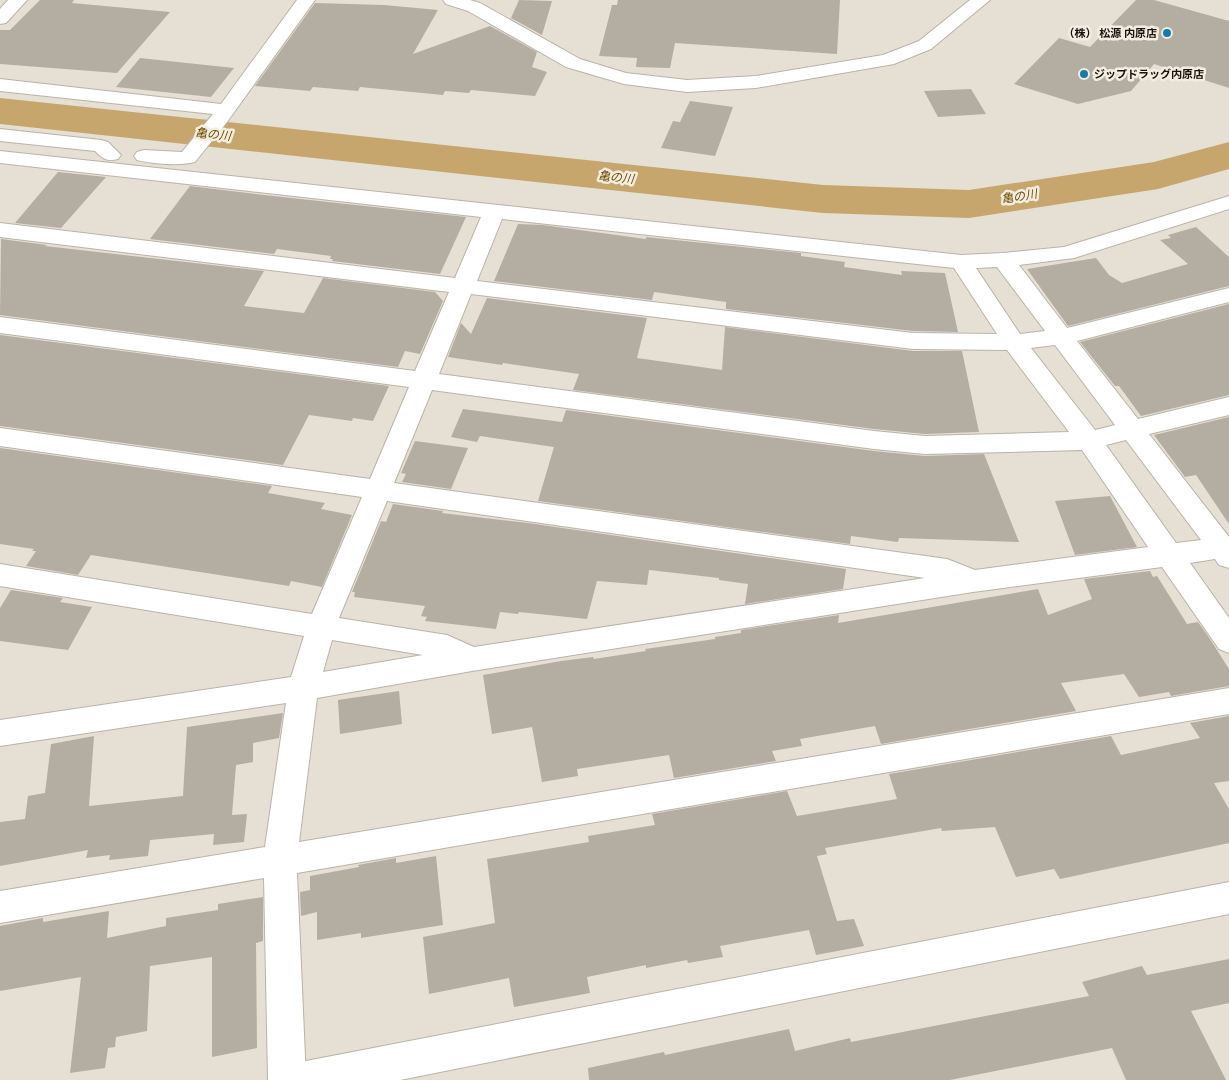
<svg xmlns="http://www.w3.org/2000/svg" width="1229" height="1080" font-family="'PT Sans','Noto Sans JP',sans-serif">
  <rect width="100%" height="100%" fill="#e6dfd3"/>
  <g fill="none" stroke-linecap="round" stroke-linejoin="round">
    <path fill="#c6a66c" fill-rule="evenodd" d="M0,98L823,185L969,190L1154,162L1229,142V169L1158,189L969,218L823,213L0,124Z"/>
  </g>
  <path fill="#b4aea2" d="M40,0H74L72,3L170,12L117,73L0,64V30H10Z
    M519,0L552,1L542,35L511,18Z
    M618,0H840L837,54L675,43L670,68L636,67L637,58L599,56L612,5H617Z
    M1136,0H1154L1229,21V88L1154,64L1131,91L1078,104L1014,84L1059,38L1090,47Z
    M315,3L384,5L438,10L413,54L490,26L537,52L532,67L547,72L535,96L471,90L469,93L445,91L443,95L360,87L358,91L313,87L310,91L255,86Z
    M140,58L234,68L211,97L116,87Z
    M971,89L986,114L938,117L924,91Z
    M690,101L733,107L715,156L661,148L673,121L680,122Z
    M58,172L106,177L61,228L15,223Z
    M190,186L264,195L466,217L440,274L332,261L333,259H330L331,256L277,249L274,254L150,239Z
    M518,224L543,225L646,239V237L801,253V256L845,262L844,267L902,275L901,271L945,273L958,332L913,331L726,309V302L654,292L652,300L494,281Z
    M1196,227L1229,257V286L1068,326L1027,269L1096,258L1109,275L1122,283L1188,264L1160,240L1171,238L1168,235Z
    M1,239L47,245L45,246L264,271L244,306L304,313L323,278L435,292L443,301L420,354L405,351L398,367L0,315Z
    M487,298L647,318L637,358L722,370L725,327L913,351H962L979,432L925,434L874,429L573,390L579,374L503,363L502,365L448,357L461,323L471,334Z
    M1229,304V395L1141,416L1119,386H1115L1080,342Z
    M0,335L389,386L373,421L353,418L352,421L309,415L283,465L0,426Z
    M463,409L562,422L566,410L874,451L925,456L984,454L1019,542L899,538L898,542L851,536L850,544L538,501L554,447L480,436L477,442L451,437Z
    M1229,417V524L1196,475L1185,477L1154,435Z
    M415,441L468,448L451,489L402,482L406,474L401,473Z
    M0,448L272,486L268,493L325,503L321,509L352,515L322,587L291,581L289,586L91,555L78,575L26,566L36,551H32L34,549L0,544Z
    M1110,496L1137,547L1075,555L1055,501Z
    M393,504L443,511L442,513L528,523L846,569L843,589L745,604L748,584L719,580V578L649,570L647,585L597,581L587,619L519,612L518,614L500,612L496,629L425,621L427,617L421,616L425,606L354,597L355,592H352L381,521L386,522Z
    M1150,571L1153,577L1157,576L1187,624L1198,622L1208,636L1229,669V686L1171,696L1169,692L1139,697L1124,674L1061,683L1076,711L881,744L875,726L800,739L802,746L772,751L776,761L674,778L669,755L577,769L578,776L542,782L532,727L492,734L483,675L561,661L593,657L594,659L646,651L645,649L715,639V637L741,633V630L839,615L838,623L1038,589L1048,615L1092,599L1084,579Z
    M11,590L63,598L60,602L92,607L68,650L0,641V608Z
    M399,691L402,724L340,734L338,700Z
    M283,713L279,738L253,743V762L236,765L232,815L247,814L244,842L213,845L214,834L150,840L148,856L109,860L110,855L86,858L88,850L0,866V822L25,819L28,796L45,793L51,744L94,736L89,806L183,796L187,727Z
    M1229,716V781L1214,783L1229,809V843L1060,879L1054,869L1016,877L995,827L942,831L941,828L825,848L827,854L817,856L837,921L854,919L864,946L816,955L809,930L720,946L723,957L688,963L687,960L646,968V965L587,977L590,993L514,1007L509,978L429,994L423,937L495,923L487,859L589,842L588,836L655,825L652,814L787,791L797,816L897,799L889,774L1111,736L1121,755L1200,738L1190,723Z
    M436,856L443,925L361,938V933L317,940V912L301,916L300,892L310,890V876L359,867L358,865L396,858V863Z
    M263,897V941L256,943L257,1048L212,1057V957L150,966L147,1031L116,1037L115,1047L108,1048L105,1068L70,1073L81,977L0,991V926L43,918V922L109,911L107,938L166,926V918L218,910V904Z
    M1229,959V1003L1191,1011L1226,1080H1126L1112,1048L950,1080H589L588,1068L664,1052L665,1055L789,1029L795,1051L850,1038L851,1042L1089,996L1082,982L1142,966L1147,975Z"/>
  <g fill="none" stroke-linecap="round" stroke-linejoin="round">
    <g stroke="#bab3a8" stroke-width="2">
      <path id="street" d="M8,0H27L6,23L0,24V9Z
        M297,0H315L227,122L195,162C178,166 154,164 137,160L134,156L137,152L144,150L182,152L213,114L0,91V79L221,104Z
        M0,129L101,140L108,142L121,155L118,159C107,162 103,159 95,151L0,141Z
        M0,151L961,255L1003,253L1064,247L1229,196V209L1074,258L1019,265L1067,328L1229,288V302L1077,341L1138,419L1229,397V415L1149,434L1229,537V568L1219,565L1215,559L1190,563L1229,618V653L1219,649L1162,567L973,592L472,671L317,698L299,842L1229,688V714L297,873L306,1080H268L264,878L0,923V891L265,847L286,703L0,746V720L291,677L304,636L0,586V564L312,614L362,497L0,446V428L370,479L409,387L0,333V317L415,371L449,292L0,237V223L455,278L481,217L0,163ZM502,219L954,268L997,334L913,333L477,281ZM997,267L1045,331L1020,334L976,268ZM471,294L913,349L1007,350L1069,432L925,436L874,431L439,374ZM1055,345L1115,425L1095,430L1031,348ZM432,390L874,449L925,454L1082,450L1148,547L975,570L947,559L394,483ZM1126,440L1201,540L1176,543L1106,445ZM387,501L925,578L474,647L447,635L339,618ZM332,640L423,655L323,672Z"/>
    </g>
    <g stroke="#bab3a8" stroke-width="2">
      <path id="secondary" d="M443,0H470L480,3L580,59L626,73L687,80L756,76L883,55L919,41L970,0H990L931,49L894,64L756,88L687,92L624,84L566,67L468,11L446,4Z
        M1229,882V914L400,1080H287L293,1067L306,1061Z"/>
    </g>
    <use href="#street" fill="#fff" fill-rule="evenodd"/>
    <use href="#secondary" fill="#fff" fill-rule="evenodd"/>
  </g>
  <g fill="#127da6" stroke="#f3ece0" stroke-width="2">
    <circle cx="1167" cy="33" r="5"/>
    <circle cx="1084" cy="74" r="5"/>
  </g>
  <g text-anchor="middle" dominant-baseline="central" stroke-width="5" stroke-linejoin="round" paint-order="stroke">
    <g font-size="11" font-weight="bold" fill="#171410" stroke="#f3ece0" text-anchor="end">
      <text x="1157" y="33">（株） 松源 内原店</text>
      <text x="1094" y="74" text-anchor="start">ジップドラッグ内原店</text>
    </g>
    <g font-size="12" font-style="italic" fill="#705005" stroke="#f3ece0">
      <text transform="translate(213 134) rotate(6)">亀の川</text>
      <text transform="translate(616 177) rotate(6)">亀の川</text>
      <text transform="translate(1019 196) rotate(-9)">亀の川</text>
    </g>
  </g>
</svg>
